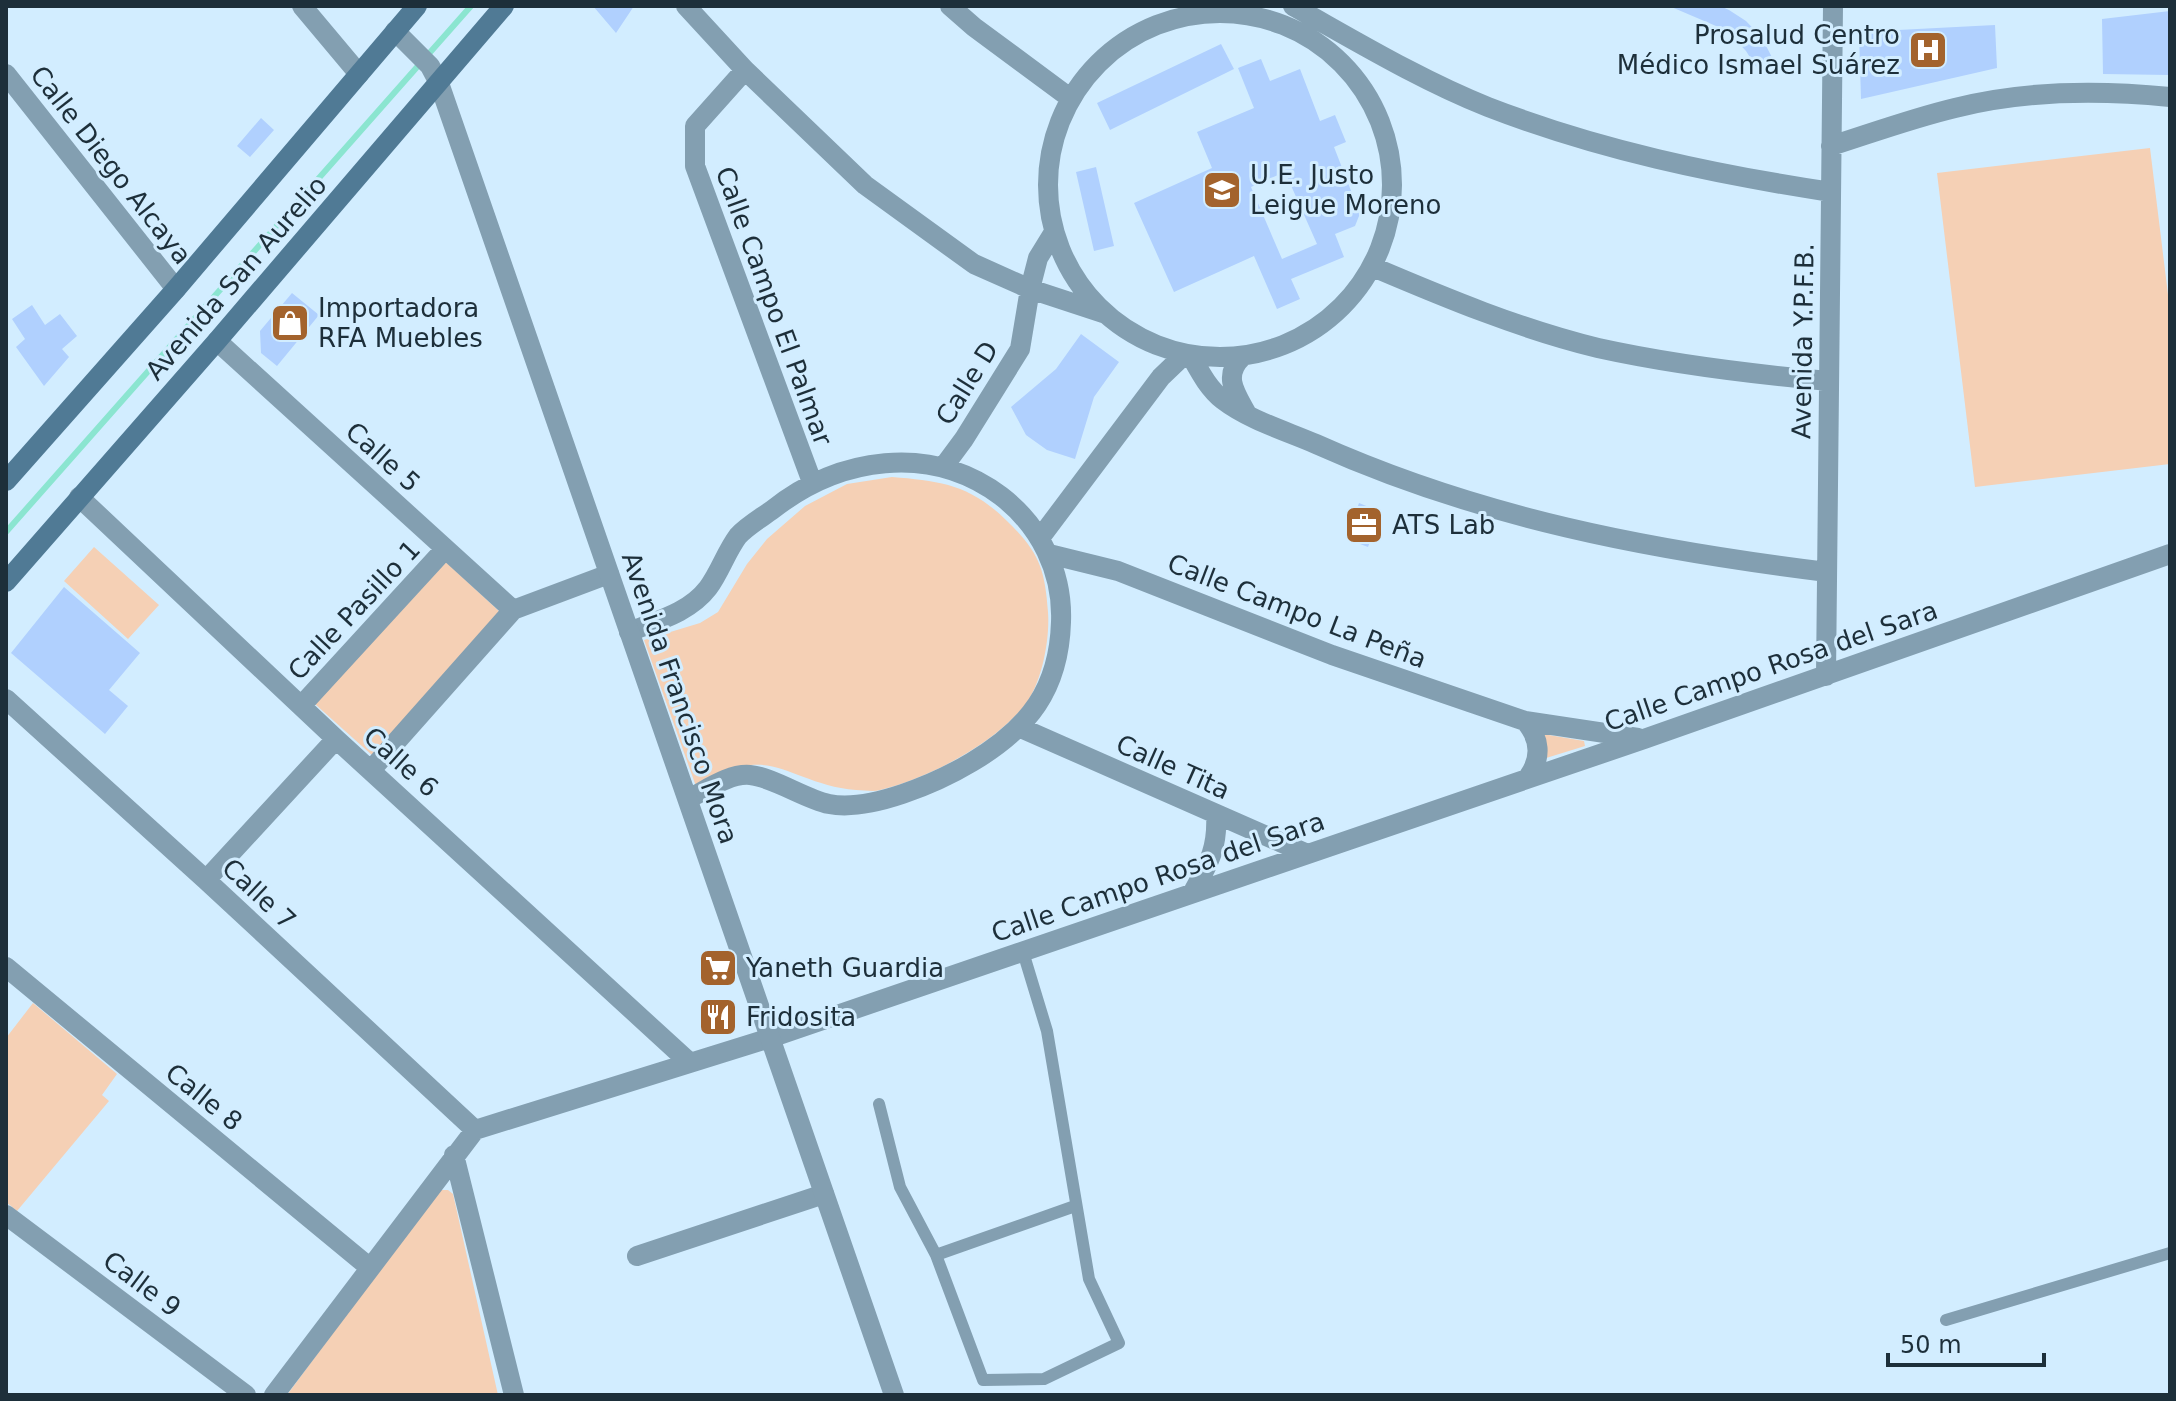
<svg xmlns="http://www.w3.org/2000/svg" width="2176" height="1401" font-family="'DejaVu Sans',sans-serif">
  <rect width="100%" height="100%" fill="#d2edff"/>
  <path fill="#f5d0b5" d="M2150,148L2170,311V464L1975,487L1937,173Z
    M892,477C941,481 971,485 1007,521C1039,552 1045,569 1048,612C1050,639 1042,683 1025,705C994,744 929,778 880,790C873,792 864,790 856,790C787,784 765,735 698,792L644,640L700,623L718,612L747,564L767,539L805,506L847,484Z
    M94,547L159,605L128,639L64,581Z
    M446,562L501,613L373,756L315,704Z
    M1543,734L1584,741L1585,746L1543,759Z
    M33,1003L117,1074L102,1095L109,1101L17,1211L6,1202V1038Z
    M438,1190H448L453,1194L498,1395H287Z"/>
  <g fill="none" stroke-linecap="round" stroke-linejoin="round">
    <path stroke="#8be5d0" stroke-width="6" d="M6,532L471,6"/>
  </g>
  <path fill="#b0d0fe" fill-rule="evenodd" d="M593,6H634L616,33Z
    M1669,6H1720L1729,10L1746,21L1762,38L1778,69L1762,76L1746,51L1731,35L1716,26Z
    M2170,11V75L2103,74L2102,19Z
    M1995,25L1997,68L1861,99L1859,32Z
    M1221,44L1234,69L1110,130L1097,103Z
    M1261,59L1270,81L1300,69L1320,121L1335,115L1346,142L1334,147L1355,201L1367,196L1355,226L1335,234L1344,257L1291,279L1300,299L1277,309L1254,256L1174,292L1134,203L1212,168L1197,132L1254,108L1238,68ZM1285,172L1317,244L1282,259L1251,187Z
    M261,118L274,130L250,157L237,146Z
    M1096,167L1114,246L1094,251L1076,172Z
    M292,293L319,315L277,366L261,353L260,331Z
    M32,305L45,325L60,314L77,336L62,349L69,357L44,386L16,347L25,339L12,319Z
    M1081,334L1119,362L1094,397L1075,459L1047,450L1026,435L1011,407L1056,369Z
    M1359,503L1381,512L1368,547L1347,539Z
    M64,587L140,653L109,690L128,706L105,734L11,653Z
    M725,1004L732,1021L711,1030L704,1013Z"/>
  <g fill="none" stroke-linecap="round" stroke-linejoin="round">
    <path stroke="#839fb1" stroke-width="12" d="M879,1104L900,1187L936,1255L983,1380L1044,1379L1119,1343L1089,1279L1047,1031L1023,952
      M936,1255L1075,1206
      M1946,1320L2170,1253"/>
    <path stroke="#839fb1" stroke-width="20" d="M302,6L359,74
      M686,6L745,70L865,185L974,264L1030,289L1103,313
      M950,6L974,27L1070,98
      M1293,6C1354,40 1422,81 1488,107C1599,150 1713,174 1831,192
      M1048 185a172 172 0 1 1 344 0a172 172 0 1 1-344 0Z
      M745,70L695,126V166L812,482
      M6,74L176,289
      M1831,146C1872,133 1913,118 1955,108C2025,90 2099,90 2170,97
      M1373,267C1446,298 1520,329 1598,348C1675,365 1751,374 1829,381
      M217,341L513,610
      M1191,356C1200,372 1208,388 1223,400C1249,420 1286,431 1316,444C1481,518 1649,550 1827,572
      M1242,357C1222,376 1236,394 1247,414
      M944,466L964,439L1020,349L1030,289L1038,258L1054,232
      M79,497L336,739L690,1063
      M1040,538L1161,377L1184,355
      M1049,554L1118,571L1332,655L1525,721L1638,738
      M629,632C656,621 689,613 708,588C720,572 726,552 738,536C747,526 761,518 772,510C839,457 930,443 1001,496C1040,526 1063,572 1061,622C1059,689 1029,728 972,762C937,783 870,812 829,804C805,799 773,777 750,775C729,773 705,791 688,799
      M1826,676L1833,6
      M6,699L206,880L475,1130
      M301,706L445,549
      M1525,721C1540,738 1542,757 1529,776
      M1021,728L1305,853
      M372,769L513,610L609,574
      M206,880L336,739
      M1193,892C1209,863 1218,848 1216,814
      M6,967L369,1267
      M454,1155L514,1395
      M6,1215L246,1395
      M637,1256L824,1194
      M274,1395L475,1130L770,1038L1644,739L2170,554"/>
    <path stroke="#839fb1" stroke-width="20" d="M395,31L430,66L439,83L894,1395"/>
    <path stroke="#507a95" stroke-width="20" d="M6,481L176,289L417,6
      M6,582L217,341L504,6"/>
  </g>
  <defs>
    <g id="hospital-square" transform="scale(2)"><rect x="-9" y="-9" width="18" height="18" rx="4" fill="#a3632d" stroke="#d2edff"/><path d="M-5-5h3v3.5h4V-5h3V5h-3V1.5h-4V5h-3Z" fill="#fff"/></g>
    <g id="school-square" transform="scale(2)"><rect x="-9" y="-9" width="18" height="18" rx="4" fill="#a3632d" stroke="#d2edff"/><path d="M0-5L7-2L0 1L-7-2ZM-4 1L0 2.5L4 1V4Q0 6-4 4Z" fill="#fff"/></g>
    <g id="shop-square" transform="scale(2)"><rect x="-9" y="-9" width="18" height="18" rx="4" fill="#a3632d" stroke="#d2edff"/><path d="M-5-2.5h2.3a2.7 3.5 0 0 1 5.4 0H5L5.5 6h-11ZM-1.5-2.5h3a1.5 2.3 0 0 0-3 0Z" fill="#fff"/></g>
    <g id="office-square" transform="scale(2)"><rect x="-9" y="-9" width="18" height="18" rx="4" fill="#a3632d" stroke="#d2edff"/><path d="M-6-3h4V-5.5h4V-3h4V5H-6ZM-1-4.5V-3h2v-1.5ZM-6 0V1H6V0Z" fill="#fff"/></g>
    <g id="supermarket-square" transform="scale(2)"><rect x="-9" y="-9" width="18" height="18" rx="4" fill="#a3632d" stroke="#d2edff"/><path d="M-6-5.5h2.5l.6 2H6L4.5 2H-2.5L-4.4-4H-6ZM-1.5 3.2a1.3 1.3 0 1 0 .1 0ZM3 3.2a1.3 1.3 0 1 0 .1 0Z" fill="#fff"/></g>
    <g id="restaurant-square" transform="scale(2)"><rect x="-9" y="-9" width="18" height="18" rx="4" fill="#a3632d" stroke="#d2edff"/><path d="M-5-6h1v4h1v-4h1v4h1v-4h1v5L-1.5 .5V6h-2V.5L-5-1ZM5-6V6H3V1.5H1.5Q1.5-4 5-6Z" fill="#fff"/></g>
  </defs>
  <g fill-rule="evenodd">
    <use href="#hospital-square" x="1928" y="50"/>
    <use href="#school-square" x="1222" y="190"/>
    <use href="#shop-square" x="290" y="323"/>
    <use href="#office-square" x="1364" y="525"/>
    <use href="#supermarket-square" x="718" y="968"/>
    <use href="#restaurant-square" x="718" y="1017"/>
  </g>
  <g text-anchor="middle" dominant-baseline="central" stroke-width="6" stroke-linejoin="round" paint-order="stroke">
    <g font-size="26" fill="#1d2f3a" stroke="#d2edff" text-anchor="start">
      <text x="1900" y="35" text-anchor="end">Prosalud Centro<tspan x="1900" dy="30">Médico Ismael Suárez</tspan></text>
      <text x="1250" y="175">U.E. Justo<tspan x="1250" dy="30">Leigue Moreno</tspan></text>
      <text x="318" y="308">Importadora<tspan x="318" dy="30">RFA Muebles</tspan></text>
      <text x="1392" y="525">ATS Lab</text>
      <text x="746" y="968">Yaneth Guardia</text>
      <text x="746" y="1017">Fridosita</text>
    </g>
    <g font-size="26" fill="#1d2f3a" stroke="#d2edff">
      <text transform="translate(111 165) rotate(52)">Calle Diego Alcaya</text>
      <text transform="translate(236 278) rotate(-49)">Avenida San Aurelio</text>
      <text transform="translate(774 306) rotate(70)">Calle Campo El Palmar</text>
      <text transform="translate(1803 341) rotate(-89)">Avenida Y.P.F.B.</text>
      <text transform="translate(967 383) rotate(-58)">Calle D</text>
      <text transform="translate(383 457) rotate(42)">Calle 5</text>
      <text transform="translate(354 610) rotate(-47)">Calle Pasillo 1</text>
      <text transform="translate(1297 611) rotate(21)">Calle Campo La Peña</text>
      <text transform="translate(1771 666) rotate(-19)">Calle Campo Rosa del Sara</text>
      <text transform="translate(680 698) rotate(71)">Avenida Francisco Mora</text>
      <text transform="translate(401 762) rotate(42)">Calle 6</text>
      <text transform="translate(1173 767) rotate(24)">Calle Tita</text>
      <text transform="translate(1158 877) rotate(-19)">Calle Campo Rosa del Sara</text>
      <text transform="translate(259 894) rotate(43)">Calle 7</text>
      <text transform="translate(204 1097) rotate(39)">Calle 8</text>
      <text transform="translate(142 1284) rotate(37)">Calle 9</text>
    </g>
  </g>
  <rect width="2176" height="1401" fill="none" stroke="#1d2f3a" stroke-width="16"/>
  <path d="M1888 1353v12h156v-12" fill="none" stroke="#1d2f3a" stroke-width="4"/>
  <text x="1900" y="1353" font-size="24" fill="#1d2f3a" stroke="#d2edff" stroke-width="6" paint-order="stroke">50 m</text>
</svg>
